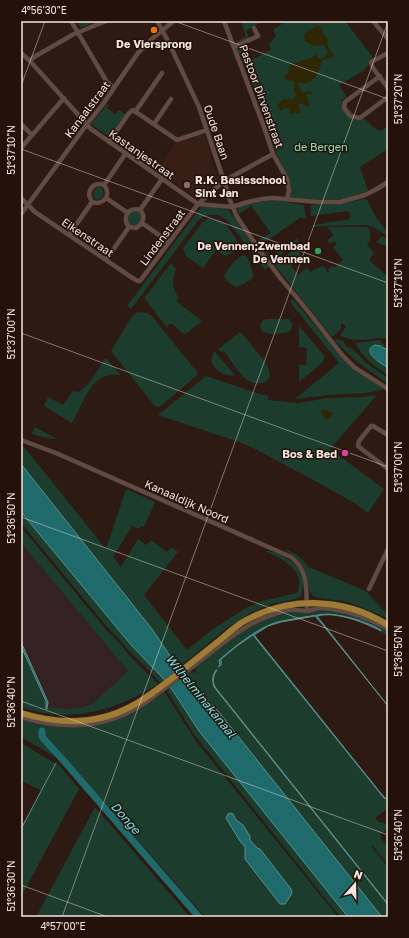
<svg xmlns="http://www.w3.org/2000/svg" width="409" height="938" font-family="'Golos Text',sans-serif">
  <rect width="100%" height="100%" fill="#2d1a13"/>
  <path fill="#381f15" d="M203,134L205,136L210,152L209,153L217,176H218L220,181L198,199L157,170L176,143L188,139L189,141L195,139L194,137Z"/>
  <path fill="#342121" d="M21,543L128,671L93,703L84,707L68,709L48,707V702L47,698L21,642Z"/>
  <path fill="#1c3c2d" fill-rule="evenodd" d="M76,21H98L81,28Z
    M241,21H263L246,31L250,39L241,45L249,61L271,50L269,44L276,36L273,30L286,21H345L374,59L363,71L339,85L347,97L341,100L357,118L361,120L365,119L374,128L381,131L388,126V149L360,167L368,191L344,199L317,200L289,197L291,185L273,146L246,63L243,64L235,43L246,36Z
    M107,104L109,105L107,108L115,114L119,110L126,115L110,137L91,124Z
    M99,187L102,188L104,193L102,198L97,200L95,199L93,194L95,189Z
    M364,199L367,200L376,217L388,233V236L373,227L366,225L326,226L314,227L312,226L313,225L350,219L349,211L310,216L311,205L345,203Z
    M268,201H280L303,205L304,206L306,218L303,219L301,217L262,244L269,254L274,255L298,238V241L272,261L257,241L271,233L251,206L239,214L237,209C244,203 258,202 268,201Z
    M202,206L229,210L243,231L269,267L265,270L227,220C218,213 207,213 198,221L131,309L127,306Z
    M134,210L141,212L142,220L136,226H131L128,224C126,216 128,216 134,210Z
    M208,219C226,217 230,232 240,244V247L239,250L225,256L216,250L203,268L186,256L183,248L202,223Z
    M325,227H366L370,229V240L367,245L368,246L374,253L370,258V261L388,277V338C372,338 355,343 340,336L346,326L341,323V329L333,336H331L274,264L298,247L301,257L291,266L298,275L307,268L311,272L315,268L316,269L322,266L324,267L328,272L329,271L328,269L332,266L334,268L343,260L333,247L337,244L334,241L330,244L327,240L334,236L328,228Z
    M382,236L388,239V247L376,242Z
    M241,256C244,256 245,255 247,257C249,259 254,274 253,277C252,280 240,286 237,287C232,286 226,281 224,276C227,269 235,260 241,256Z
    M171,263L176,269C172,279 172,288 178,297L177,301V302L202,321L186,334L182,333L173,324H169L167,328L145,299V297Z
    M293,299L345,361L354,369L383,388L381,390L366,393L328,395L295,399L339,363L290,302Z
    M138,312L147,313L151,315L198,373L195,377L161,406L158,407L154,405L111,351L132,316Z
    M268,319H289L292,323V328L289,332C284,334 267,335 263,332C260,330 260,326 261,323L263,320Z
    M299,326L324,355V360L323,362L299,382V365H306L307,348L299,347Z
    M240,332C245,336 249,342 252,346C258,353 279,374 265,382C260,385 252,383 247,380C241,376 229,358 224,351L221,352L218,349Z
    M336,339H337L343,341L346,346L354,350L365,362L388,378V384L356,361L335,341Z
    M380,340L388,350C382,346 377,344 371,347L369,351L374,358L388,368V375C375,367 363,358 356,344V343Z
    M213,353L215,352L216,353L234,374L233,376C224,375 214,371 211,361Z
    M106,358L121,375C117,375 113,374 109,375C88,380 82,407 72,423L44,406L48,397L63,405L72,392L73,391L79,392L84,388L89,383L104,360Z
    M206,376L263,395L269,396L268,400L298,403L328,398L363,397L377,395L330,449L384,489L368,513L356,504L317,482L255,449L239,442L158,415Z
    M35,427L57,439H51L32,434Z
    M21,445L23,446L29,453L106,549L126,489L155,502L144,527L141,526L140,529L132,526L113,557L121,567L138,539L146,545L151,540L167,552L172,547L178,552L144,595L187,650L213,629L246,608L262,601L297,593C307,569 281,559 265,551C271,550 275,553 280,555C301,565 307,574 301,596L296,599L271,604L250,613L227,628L179,667L176,665L152,629L21,464Z
    M21,512L132,646L161,676L173,691L197,728L348,917H340L193,733L166,689L144,665L130,652L118,638L109,629L21,523Z
    M21,527L108,632L115,638L129,655L158,684C116,711 69,724 21,707V646L46,701V709H47L48,707L68,709L84,707L93,703L128,671L21,543Z
    M285,549C295,553 303,558 309,568V567L366,591L387,614L388,616L387,618L356,605L343,601L318,598L313,596L309,590L306,573L303,567L299,561Z
    M319,610L341,612L367,620L388,631V633H387L388,634H385C365,623 341,612 317,617L388,705V707L322,624L315,617L281,622L268,627L255,635L385,798L388,799V808L375,818L379,822L381,823L382,822L385,824L387,823L388,825V829L380,835L381,837V838L388,847V865L373,846L372,847L388,867V904L215,687C212,681 213,676 217,670H216C212,676 211,681 215,688L388,905V917H382L218,711L188,680L184,675L190,670L195,673L197,672L194,667C224,644 252,618 291,611C300,610 310,610 319,610ZM329,614C350,618 363,620 381,630V631C360,621 340,614 317,616L316,617L292,619L269,626L281,621L318,615Z
    M164,691L195,740L338,917H205L104,802L101,804L62,761L21,737V718L45,725L63,727L152,700L157,698ZM233,814L237,820L243,825L248,833L250,836V840L257,848L260,849L291,889V895L289,897L286,902L280,903L245,859V847L240,841L226,818Z
    M21,743L60,766L79,789L21,897V828L41,790L21,781Z
    M95,807L190,917H36Z"/>
  <path fill="#2e2605" d="M317,26L321,27L324,35L328,39C326,46 329,50 334,54L333,57L323,60C319,68 317,79 308,83C305,84 302,82 298,83V85L302,92L310,91L313,95V96L311,94H309L306,95L309,102V105L307,106L300,103L298,105L301,111L300,113H293L290,114L289,110L287,108H284L281,111L277,106L279,103L284,99H293L296,95C295,93 294,92 294,90C294,84 296,80 288,81L284,78L289,71V68L291,64L312,58L315,54L318,58L321,59L326,56L328,53C325,42 321,46 313,46L305,41L304,36L306,32Z
    M321,410C324,409 331,411 333,414L328,419H326L321,414Z"/>
  <path fill="#1f6a6a" stroke="#5f8f8d" d="M375,345L380,346L388,350V368C382,364 360,351 375,345Z
    M21,464L152,629L176,665L188,680L218,711L382,917H348L199,731L173,691L161,676L132,646L21,512Z
    M329,614C348,616 365,621 381,630V631C363,622 336,611 317,616L388,706L322,624L315,616L281,622L268,626L254,635L379,791L385,798L388,799L384,798L253,635L237,646L221,659V665L218,667L220,665L219,660C236,646 253,631 274,623C284,620 294,619 304,617C313,616 321,614 329,614Z
    M21,642L48,702L47,709H46V701L21,646Z
    M216,670H217C213,676 212,681 215,687L388,904V905L214,687C212,680 212,676 216,670Z
    M231,813L233,814L236,820L243,825L248,833L250,836V840L257,848L260,849L291,889L292,893L285,904H280L245,859V847L240,841L226,818L228,814Z"/>
  <g fill="none" stroke-linecap="round" stroke-linejoin="round">
    <path stroke="#5f8f8d" stroke-width="1" d="M59,758L60,757
      M21,829L56,763"/>
    <path stroke="#1f6a6a" stroke-width="7" d="M42,731V736L43,738L63,760L199,917"/>
    <g stroke="#463632" stroke-width="5">
      <path id="minor" d="M71,21L107,82L114,88
        M157,21L168,41L199,107L224,181L231,203L237,217L261,252L281,279L303,305L343,356L354,367L388,389
        M224,21L264,127L273,154L287,179L289,190L287,199
        M373,21L388,39
        M234,47L258,36L254,28
        M21,53L30,61L91,129L198,204L232,207L248,202L262,199L273,198L317,202H340L365,195L375,190L388,182
        M388,53L371,62L373,68L388,88
        M30,61L34,57L74,34L106,21
        M380,76L345,102L344,108L350,116L360,118L388,97
        M135,112L162,73
        M21,124L32,135
        M154,124L171,99
        M109,142L129,113L133,110L177,140L207,130
        M21,148L64,98
        M104,185C112,194 104,206 92,202L89,195C90,186 96,182 104,185L126,153
        M21,198L35,212L134,279L138,281H140L198,204L224,181L273,154
        M106,198L128,213
        M140,210C146,216 143,224 136,228L129,227C121,218 129,206 140,210L162,179
        M21,214L87,124L103,104L138,53L154,37L174,21
        M142,223L169,242
        M69,235L92,202
        M106,260L129,227
        M388,435L373,426H371L359,441L358,445L359,447L388,469
        M21,440L56,453L291,557C309,570 306,591 307,611
        M369,589L388,549
        M21,717C59,729 100,729 135,709C148,702 159,693 170,684C184,673 199,662 213,651C232,636 251,621 275,614C281,612 290,609 296,610C300,610 303,611 308,611C312,610 315,609 319,608C323,608 328,609 331,609C352,612 370,619 388,629"/>
    </g>
    <g stroke="#463632" stroke-width="7">
      <path id="primary" d="M21,713C57,724 96,725 130,707C146,699 160,687 175,676C190,664 205,652 220,640C227,634 234,628 241,623C263,610 288,603 313,603C342,604 363,610 388,625"/>
    </g>
    <use href="#minor" stroke="#614b42" stroke-width="4"/>
    <use href="#primary" stroke="#9f7c34" stroke-width="6"/>
  </g>
  <path fill="none" stroke="#f3e6e0" stroke-width="1" stroke-opacity="0.45" d="M174,21L388,99M21,86L45,21M21,149L388,283M21,333L388,467M21,517L388,651M21,701L388,835M21,885L108,917M62,917L388,22"/>
  <circle fill="#e8710a" stroke="#23110a" stroke-width="1.5" cx="154" cy="30" r="4"/>
  <circle fill="#8d6e63" stroke="#23110a" stroke-width="1.5" cx="187" cy="185" r="4"/>
  <circle fill="#2e9e5b" stroke="#23110a" stroke-width="1.5" cx="318" cy="251" r="4"/>
  <circle fill="#d1479c" stroke="#23110a" stroke-width="1.5" cx="345" cy="453" r="4"/>
  <g text-anchor="middle" dominant-baseline="central" stroke-width="3" stroke-linejoin="round" paint-order="stroke">
    <g font-size="11" font-weight="bold" fill="#f3e6e0" stroke="#23110a" text-anchor="end">
      <text x="154" y="43" text-anchor="middle">De Viersprong</text>
      <text x="195" y="179" text-anchor="start">R.K. Basisschool<tspan x="195" dy="13">Sint Jan</tspan></text>
      <text x="310" y="245">De Vennen;Zwembad<tspan x="310" dy="13">De Vennen</tspan></text>
      <text x="337" y="453">Bos &amp; Bed</text>
    </g>
    <g font-size="11" fill="#f3e6e0" stroke="#23110a">
      <text transform="translate(262 96) rotate(70)">Pastoor Dirvenstraat</text>
      <text transform="translate(87 109) rotate(-53)">Kanaalstraat</text>
      <text transform="translate(217 132) rotate(71)">Oude Baan</text>
      <text transform="translate(142 154) rotate(35)">Kastanjestraat</text>
      <text transform="translate(88 237) rotate(34)">Eikenstraat</text>
      <text transform="translate(162 237) rotate(-53)">Lindenstraat</text>
      <text transform="translate(187 501) rotate(24)">Kanaaldijk Noord</text>
    </g>
    <g font-size="11" fill="#8ee3b9" stroke="#23110a">
      <text x="321" y="146">de Bergen</text>
    </g>
    <g font-size="12" font-style="italic" fill="#79e7e6" stroke="#23110a">
      <text transform="translate(201 696) rotate(51)">Wilhelminakanaal</text>
      <text transform="translate(126 818) rotate(49)">Donge</text>
    </g>
  </g>
  <rect width="409" height="938" fill="none" stroke="#23110a" stroke-width="44"/>
  <g transform="translate(355 884) rotate(20)" stroke="#23110a" stroke-width="3" paint-order="stroke">
  <path d="M0-3L7 15L0 10L-7 15Z" fill="#f3e6e0"/>
  <text y="-6" font-size="11" font-weight="bold" text-anchor="middle" fill="#f3e6e0">N</text>
  </g>
  <rect x="22" y="22" width="365" height="894" fill="none" stroke="#f3e6e0" stroke-width="1.5"/>
  <g font-size="10" text-anchor="middle" fill="#f3e6e0">
    <text x="44" y="14">4°56'30"E</text>
    <text transform="translate(398 99) rotate(-90)" y="4">51°37'20"N</text>
    <text transform="translate(11 150) rotate(-90)" y="4">51°37'10"N</text>
    <text transform="translate(398 283) rotate(-90)" y="4">51°37'10"N</text>
    <text transform="translate(11 334) rotate(-90)" y="4">51°37'00"N</text>
    <text transform="translate(398 467) rotate(-90)" y="4">51°37'00"N</text>
    <text transform="translate(11 518) rotate(-90)" y="4">51°36'50"N</text>
    <text transform="translate(398 651) rotate(-90)" y="4">51°36'50"N</text>
    <text transform="translate(11 702) rotate(-90)" y="4">51°36'40"N</text>
    <text transform="translate(398 835) rotate(-90)" y="4">51°36'40"N</text>
    <text transform="translate(11 886) rotate(-90)" y="4">51°36'30"N</text>
    <text x="63" y="930">4°57'00"E</text>
  </g>
</svg>
